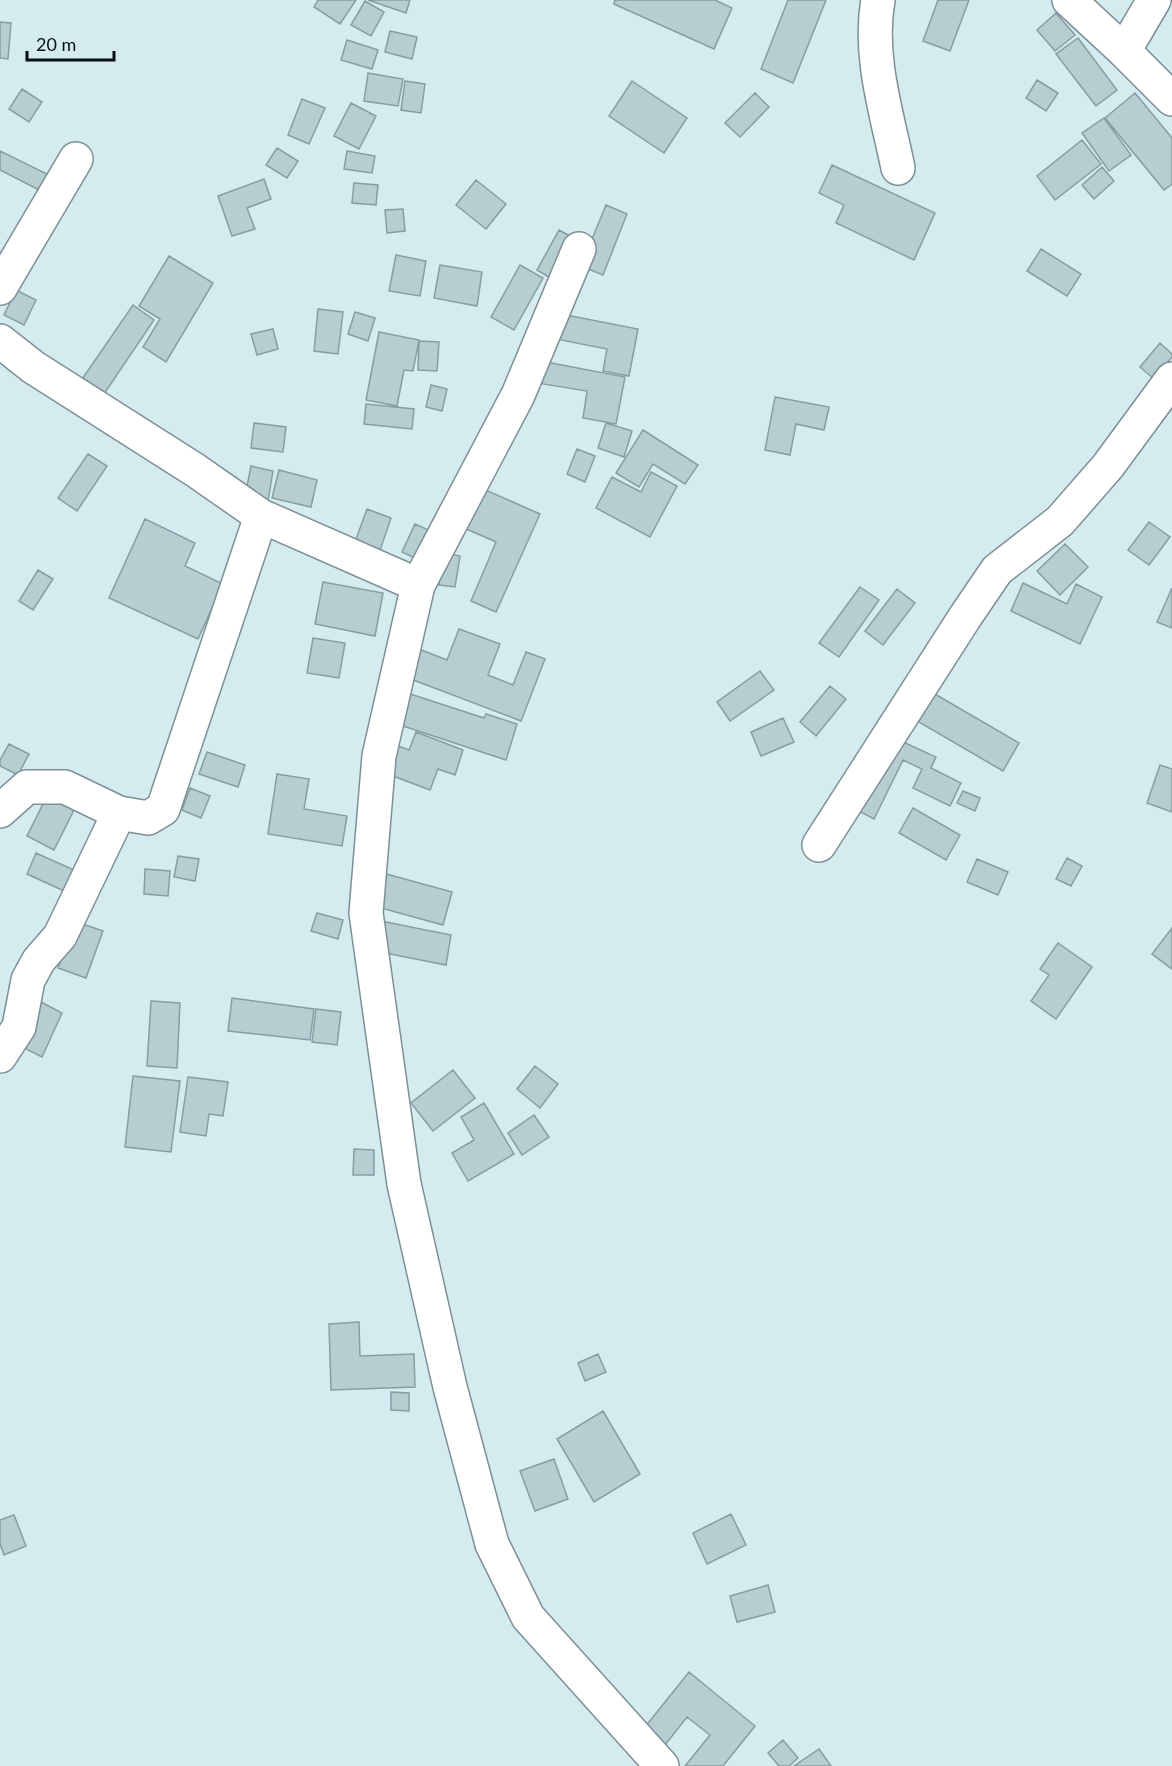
<svg xmlns="http://www.w3.org/2000/svg" width="1172" height="1766" font-family="Lato,sans-serif">
  <rect width="100%" height="100%" fill="#d4ebf0"/>
  <path fill="#b6cdd2" stroke="#879da2" stroke-width="1.5" d="M318,0H356L340,24L314,7Z
    M368,0H410L406,13Z
    M615,0H715L732,8L714,49L614,4Z
    M788,0H826L793,83L761,69Z
    M938,0H969L950,51L923,41Z
    M365,1L384,12L371,36L351,25Z
    M1056,13L1075,35L1055,51L1037,30Z
    M0,22L11,23L8,59L0,58Z
    M390,31L417,37L412,59L385,52Z
    M1078,38L1117,90L1096,106L1056,54Z
    M347,40L378,50L372,69L341,60Z
    M368,73L403,79L398,106L364,101Z
    M1037,80L1058,93L1046,111L1026,98Z
    M405,81L425,84L421,113L401,110Z
    M632,81L687,118L664,153L609,116Z
    M22,89L42,102L29,122L9,109Z
    M755,93L769,107L740,137L725,123Z
    M1135,93L1172,138V184L1164,190L1105,118Z
    M302,99L325,108L309,144L288,135Z
    M351,103L376,116L359,149L334,136Z
    M1104,118L1131,155L1109,171L1082,133Z
    M1082,140L1101,164L1055,200L1037,176Z
    M277,148L298,161L287,178L266,165Z
    M0,151L47,174L39,190L0,170Z
    M347,151L375,156L372,173L344,169Z
    M832,165L935,213L914,260L836,223L844,205L819,193Z
    M1102,167L1114,181L1094,199L1082,185Z
    M264,179L271,199L247,208L255,229L232,236L218,196Z
    M476,180L506,204L486,229L456,205Z
    M354,183L378,185L376,205L352,203Z
    M606,205L627,214L603,275L581,266Z
    M403,209L405,231L387,233L385,210Z
    M559,230L574,238L552,279L537,270Z
    M1041,249L1081,274L1067,296L1027,271Z
    M396,255L426,261L420,296L389,291Z
    M169,256L213,283L166,362L143,347L160,319L139,306Z
    M440,265L482,272L477,306L434,298Z
    M520,265L543,278L514,330L491,317Z
    M16,290L36,300L24,325L4,315Z
    M133,305L154,320L102,397L80,382Z
    M318,309L343,312L338,354L314,351Z
    M355,312L375,318L368,341L348,334Z
    M561,314L638,329L629,376L603,371L607,349L556,339Z
    M273,329L278,349L257,355L251,334Z
    M379,332L419,340L413,371L404,370L397,406L366,400Z
    M419,341L439,342L437,371L418,370Z
    M1160,343L1172,354V357L1154,379L1140,367Z
    M541,361L625,377L616,424L583,418L587,391L537,383Z
    M431,385L447,389L442,411L426,407Z
    M775,397L829,407L824,430L796,424L790,455L765,450Z
    M366,404L414,409L412,429L364,424Z
    M254,423L286,427L283,452L251,448Z
    M606,423L632,431L624,457L598,448Z
    M643,430L698,465L685,484L653,464L639,487L616,473Z
    M577,449L595,456L585,482L567,474Z
    M88,454L107,466L77,511L58,498Z
    M251,466L273,471L268,501L245,496Z
    M279,470L317,480L311,507L272,498Z
    M651,472L677,486L650,537L596,508L612,477L641,492Z
    M479,487L540,514L496,612L471,601L496,542L462,527Z
    M367,509L391,518L376,562L351,553Z
    M145,519L195,543L185,566L223,584L198,639L109,598Z
    M1149,522L1170,537L1149,565L1128,550Z
    M415,524L435,533L421,561L402,552Z
    M1065,544L1088,567L1060,595L1037,571Z
    M444,553L460,556L455,587L439,585Z
    M38,570L53,579L33,610L19,601Z
    M323,582L383,593L375,636L315,624Z
    M1023,583L1067,604L1076,584L1102,597L1080,644L1011,611Z
    M860,587L879,600L839,657L819,643Z
    M1172,588V628L1157,622Z
    M897,589L915,603L883,645L865,631Z
    M459,629L500,644L488,675L513,685L526,652L545,659L521,721L395,673L406,644L447,660Z
    M313,638L345,643L339,678L307,673Z
    M760,671L774,690L730,721L717,702Z
    M830,686L846,699L816,736L800,722Z
    M395,689L484,718L486,714L517,724L506,760L385,720Z
    M928,690L1019,743L1003,771L912,718Z
    M783,718L794,742L761,756L751,732Z
    M416,732L463,750L455,775L438,769L430,790L369,767L379,739L409,750Z
    M890,736L936,757L931,768L961,783L950,806L913,788L922,769L903,760L874,819L855,809Z
    M9,744L29,754L18,775L0,766V760Z
    M207,752L245,765L238,787L199,774Z
    M1160,765L1172,769V812L1147,803Z
    M277,774L309,779L304,809L347,816L342,846L268,834Z
    M190,788L210,796L201,818L182,810Z
    M963,791L980,798L975,811L957,803Z
    M49,792L76,806L54,850L27,836Z
    M913,808L960,835L946,860L899,833Z
    M36,853L74,870L64,891L27,874Z
    M178,856L199,859L195,881L174,877Z
    M1067,858L1082,866L1071,886L1056,879Z
    M977,859L1008,872L998,895L967,882Z
    M145,869L170,871L168,896L144,894Z
    M372,870L452,892L443,925L363,903Z
    M317,913L343,920L338,939L311,931Z
    M366,918L451,935L446,965L360,948Z
    M74,921L103,931L86,978L58,968Z
    M1172,928V969L1152,954Z
    M1058,943L1092,967L1056,1019L1031,1001L1049,975L1040,969Z
    M232,998L314,1009L310,1040L228,1031Z
    M151,1001L180,1003L177,1068L147,1066Z
    M41,1002L62,1013L42,1057L20,1046Z
    M316,1009L341,1012L337,1045L312,1042Z
    M535,1066L558,1084L540,1108L517,1089Z
    M453,1070L475,1098L433,1131L411,1103Z
    M133,1076L180,1081L171,1152L125,1147Z
    M188,1077L228,1082L223,1116L209,1114L206,1136L180,1132Z
    M484,1103L514,1154L468,1181L452,1153L474,1140L461,1117Z
    M534,1115L549,1137L522,1155L508,1133Z
    M354,1149L374,1150V1175H353Z
    M359,1322L360,1356L414,1354L415,1387L331,1390L329,1324Z
    M598,1354L606,1372L585,1381L578,1363Z
    M391,1392L409,1393V1411L391,1410Z
    M603,1411L640,1474L594,1502L557,1439Z
    M554,1459L568,1499L535,1511L520,1471Z
    M731,1514L746,1545L707,1564L693,1533Z
    M14,1515L26,1546L4,1555L0,1544V1520Z
    M768,1585L775,1612L737,1622L730,1596Z
    M689,1672L755,1726L723,1766H685L710,1735L687,1717L654,1759L633,1742Z
    M783,1740L798,1758L789,1766H779L768,1753Z
    M819,1749L831,1766H794Z"/>
  <g fill="none" stroke-linecap="round" stroke-linejoin="round">
    <g stroke="#7c9197" stroke-width="36">
      <path id="minor" d="M878,0C868,56 887,114 898,168
        M1069,0L1124,51L1172,99
        M1124,51L1154,0
        M579,249L518,395L418,585L379,756L366,913L404,1184L450,1387L492,1544L528,1617L662,1766
        M0,288L76,159
        M0,341L33,367L195,470L261,516L163,809L148,818L119,813L60,936L39,960L28,980L19,1027L0,1056
        M261,516L418,585
        M0,811L27,787H65L119,813
        M819,845L965,617L997,570L1060,521L1108,466L1172,379"/>
    </g>
    <use href="#minor" stroke="#fff" stroke-width="33"/>
  </g>
  <path d="M27 51v9h87v-9" fill="none" stroke="#091113" stroke-width="3"/>
  <text x="36" y="51" font-size="18" fill="#091113" stroke="#d4ebf0" stroke-width="4.5" paint-order="stroke">20 m</text>
</svg>
